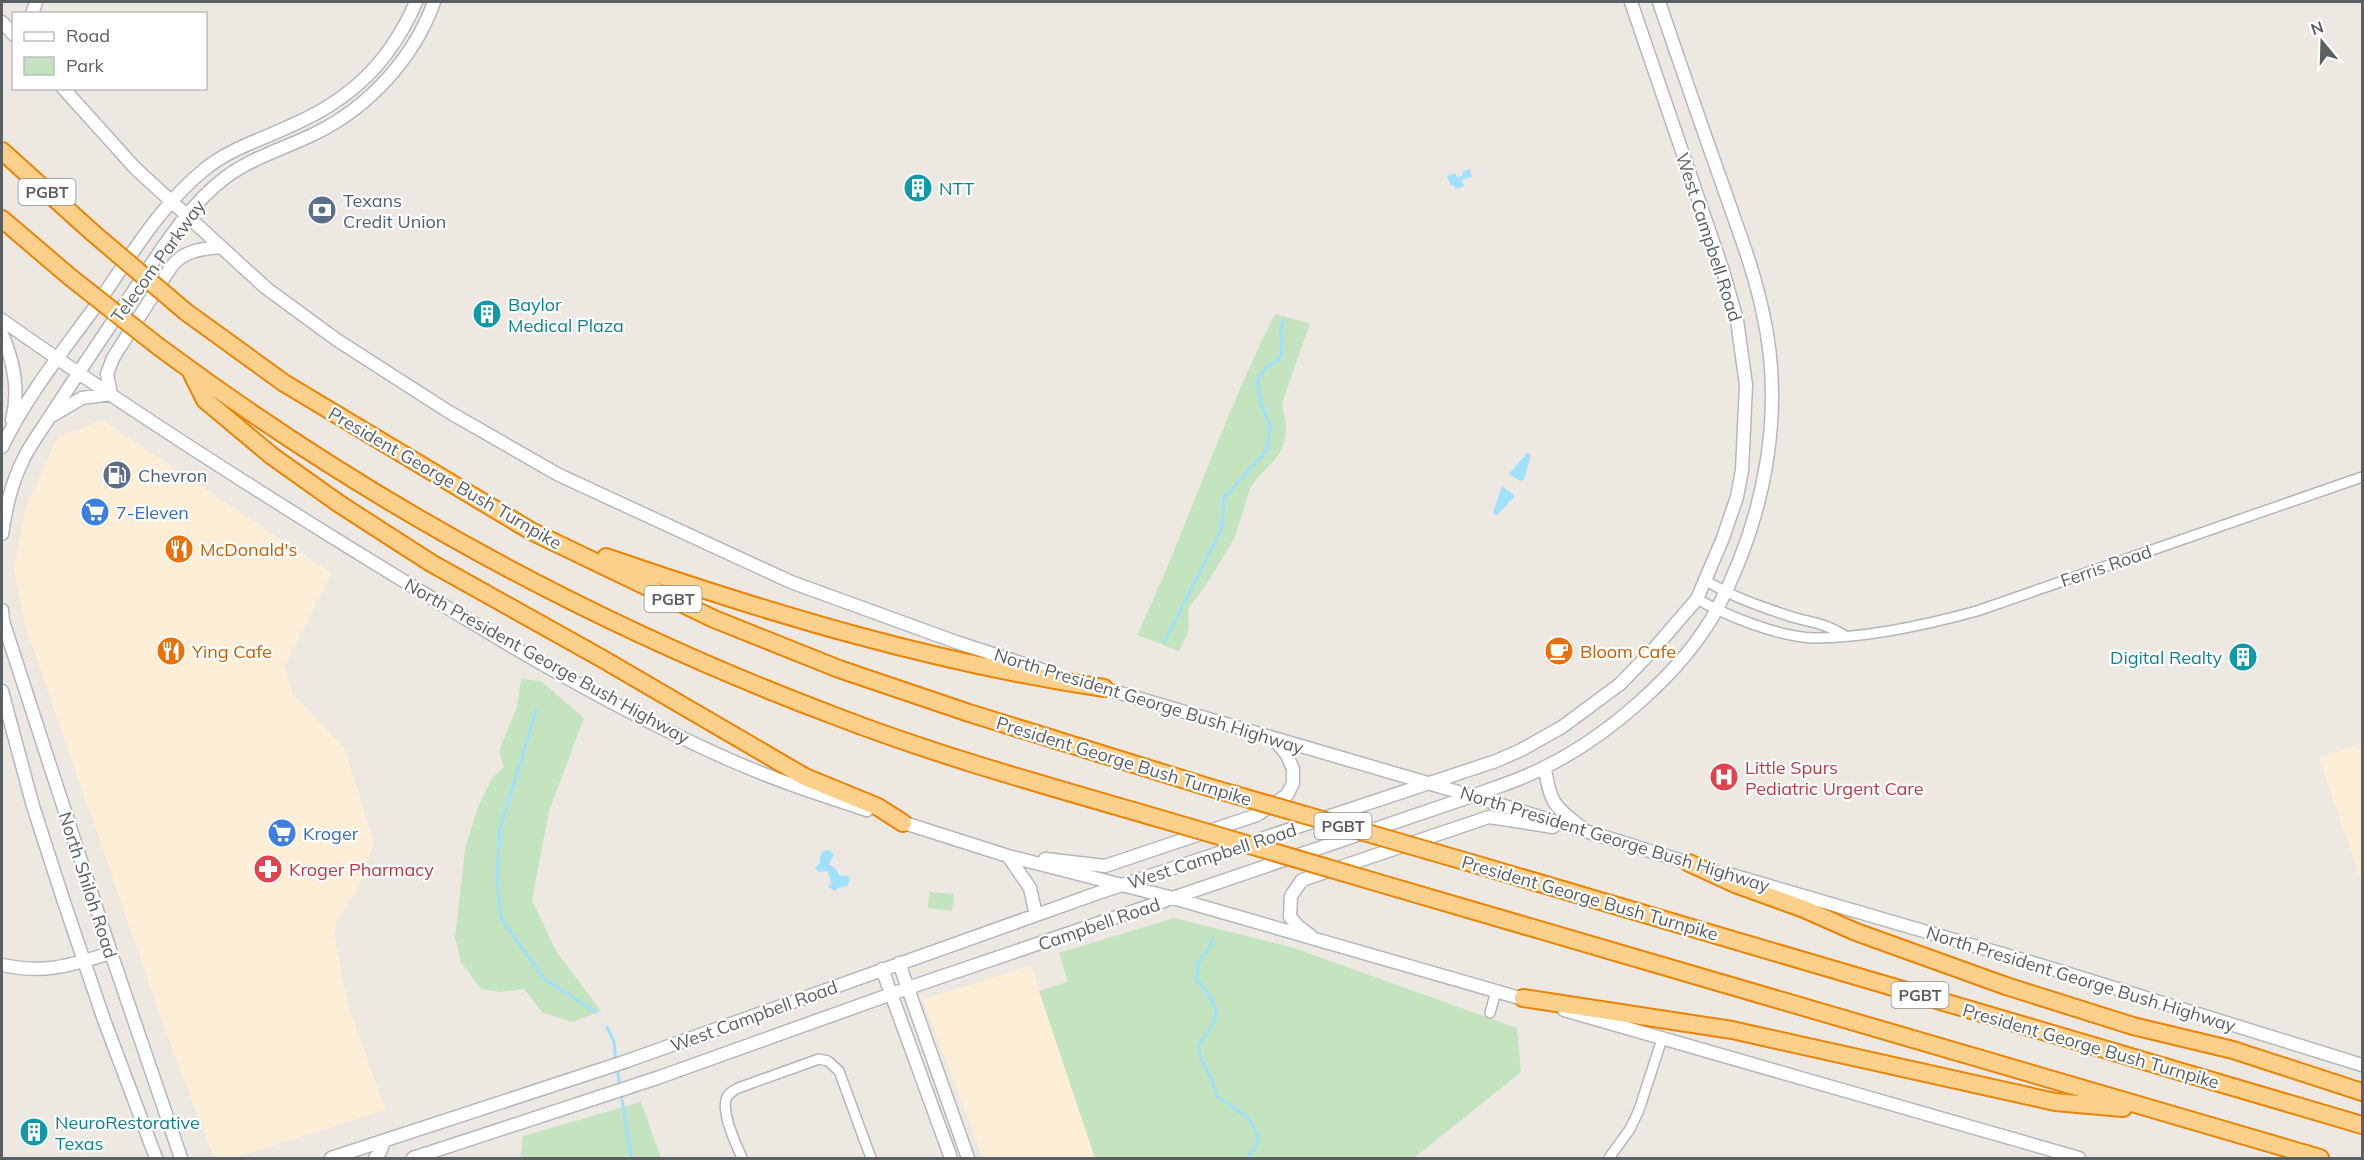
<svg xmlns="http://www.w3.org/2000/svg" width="2364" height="1160" font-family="Mulish,sans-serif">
  <rect width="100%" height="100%" fill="#ede9e2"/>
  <path fill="#fdefd7" d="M102,420L331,573L285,665L292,693L345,749L374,844L356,892L337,920L334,934L348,1006L386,1110L234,1158H214L172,1049L25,625L14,569L25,509L58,437Z
    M2362,743V883L2319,758Z
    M1031,965L1095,1158H983L923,1000Z"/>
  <path fill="#c3e4be" d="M1275,314L1310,323L1282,403L1286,424L1285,440L1280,453L1251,486L1234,539L1206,585L1188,609L1189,629L1179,651L1137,635C1187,530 1222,418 1275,314Z
    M521,679L541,681L584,718L549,811L532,900L556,951L601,1011L573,1022L543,1013L524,989L500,992L481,989L461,962L455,937L465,849L478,807L492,778L504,767L499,751L517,707Z
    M929,892L954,894L952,911L928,908Z
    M1174,918L1291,947L1517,1028L1521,1072L1414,1158H1095L1039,991L1068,982L1059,953Z
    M641,1102L661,1158H520L523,1136Z"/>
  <path fill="#a1e1fd" d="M1470,169L1472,177L1462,180L1464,186L1456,189L1454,185L1451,186L1447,176L1455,173L1457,177L1463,176L1462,172Z
    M1527,453L1531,455L1524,480L1520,481L1509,474Z
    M1502,486L1515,496L1497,515L1493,513Z
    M829,850L834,855L830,861V865L836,869L839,875L848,876L850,880L847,886L840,887L835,891L828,887L831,883L828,871L819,872L815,868L820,863V857L823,851Z"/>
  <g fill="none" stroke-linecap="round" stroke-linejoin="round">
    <path stroke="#a1e1fd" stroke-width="3" d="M1164,642L1221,530L1224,498L1267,450L1270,427L1260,399L1257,380L1265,369L1281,357C1284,341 1277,336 1284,320
      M536,711L500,829L497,877L501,918L544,979L596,1012
      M1213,938L1210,947L1198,963L1197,980C1221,1010 1223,1015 1198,1045L1201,1059L1211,1078L1217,1096L1248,1118L1258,1134L1256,1147L1248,1158
      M607,1027L614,1042L616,1060
      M617,1067L620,1087
      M621,1093L631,1158"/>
    <g stroke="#b2b6b9" stroke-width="12">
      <path id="street" d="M1705,580C1732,597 1762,607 1792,617C1813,623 1824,623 1844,635
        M1697,599C1727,616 1779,637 1814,638C1866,638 1926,625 1977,611L2362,477
        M1490,1013L1496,991
        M742,1158C736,1144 720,1111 727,1097C729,1093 733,1091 738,1088L819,1059L828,1061L839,1071L871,1158
        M1609,1158L1630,1129L1639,1110L1662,1039"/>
    </g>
    <g stroke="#b3b8bc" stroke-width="15">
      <path id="secondary" d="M32,14L36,2
        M2,22L14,35
        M63,88L135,168L266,288L337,340L449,412L559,475L791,582L956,642L1048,672
        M2,320C115,400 232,475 350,548C473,624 598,702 730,760C775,780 821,795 867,810
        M2,334C14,362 20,390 12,420
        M53,415L82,398L111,394L107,374L113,358L171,267C183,251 200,249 220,247
        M2,447C26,397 62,352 95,307C129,259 159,206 205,169C231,148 261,140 290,126C351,100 390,62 416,2
        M2,534C6,508 11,484 23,460C30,445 40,432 49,418C73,381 97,345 122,308C153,264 182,210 226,177C253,157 286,148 316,133C369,107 414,58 434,2
        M2,610L3,621L111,953L181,1158
        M1096,686L1472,796L1695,865
        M2,691L33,806L63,899L104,1020L156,1158
        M1545,768C1550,803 1554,806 1581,827
        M895,820L1008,856L1173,898L1530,1001
        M1008,856L1030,888L1036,915
        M1045,859L1105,866L1257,815L1287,795L1293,783V769L1287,755L1274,739
        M1732,875L2040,965L2362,1065
        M1311,936L1298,926L1290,917L1291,896L1302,880L1489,817L1553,827
        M899,963L968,1158
        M2,965C46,974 68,966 111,953
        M882,969L951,1158
        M1564,1010L2079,1158
        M331,1158L627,1061L1098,893L1496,761L1521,750L1562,727L1620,684L1653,650L1697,599L1723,538L1737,497L1742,470L1746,385L1737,320L1723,271L1631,2
        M375,1158L380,1152L385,1140
        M413,1158L657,1078L908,988L1472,796C1496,787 1521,780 1543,768C1606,738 1684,671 1717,609C1765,518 1786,410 1762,309C1753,267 1737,227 1723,186C1701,125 1680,63 1659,2"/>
    </g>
    <g stroke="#eb8404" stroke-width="20">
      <path id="highway" d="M2,151L93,233
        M2,219L70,277
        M186,312L284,383L531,531L714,619L839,669L969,713L1208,787
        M159,347C366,501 593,625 835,716C941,757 1051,787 1161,819
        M192,374L205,400L272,456L338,503L431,563L601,658L805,777L878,807L903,823
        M606,557C769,613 933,663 1104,688
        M1689,863L1735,884L1804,909L1856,932L2006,986L2133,1026L2233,1050L2362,1092
        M1478,865L2362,1125
        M1372,881L2320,1158
        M1523,998L1732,1030L2055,1102L2123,1108"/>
    </g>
    <use href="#street" stroke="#fff" stroke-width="9"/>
    <use href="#secondary" stroke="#fff" stroke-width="12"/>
    <use href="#highway" stroke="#fbd08b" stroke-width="16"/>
    <g stroke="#eb8404" stroke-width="20" stroke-linecap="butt">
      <path id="highway-bridge" d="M93,233L186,312
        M70,277L159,347
        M1208,787L1478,865
        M1161,819L1372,881"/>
    </g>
    <use href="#highway-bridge" stroke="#fbd08b" stroke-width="16"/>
  </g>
  <defs>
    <g id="building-disc" transform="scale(1.5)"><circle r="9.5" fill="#0f9aa8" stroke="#fff"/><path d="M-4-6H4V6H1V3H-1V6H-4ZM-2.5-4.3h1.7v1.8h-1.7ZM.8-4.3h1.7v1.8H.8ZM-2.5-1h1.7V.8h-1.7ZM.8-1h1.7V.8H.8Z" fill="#fff"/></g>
    <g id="bank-disc" transform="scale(1.5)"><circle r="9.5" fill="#5c6f8a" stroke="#fff"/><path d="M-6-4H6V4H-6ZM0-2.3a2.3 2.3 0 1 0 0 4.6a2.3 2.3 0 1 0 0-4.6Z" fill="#fff"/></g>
    <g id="fuel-disc" transform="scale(1.5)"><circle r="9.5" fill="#5c6f8a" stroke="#fff"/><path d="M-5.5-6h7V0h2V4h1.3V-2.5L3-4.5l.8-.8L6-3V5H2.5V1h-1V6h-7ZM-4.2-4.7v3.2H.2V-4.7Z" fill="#fff"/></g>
    <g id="supermarket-disc" transform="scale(1.5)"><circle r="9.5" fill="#3f7fe0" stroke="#fff"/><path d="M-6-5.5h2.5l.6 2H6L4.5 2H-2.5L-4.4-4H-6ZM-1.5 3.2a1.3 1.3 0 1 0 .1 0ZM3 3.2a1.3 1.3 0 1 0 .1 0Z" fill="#fff"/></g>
    <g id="restaurant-disc" transform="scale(1.5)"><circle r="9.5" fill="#e8710a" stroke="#fff"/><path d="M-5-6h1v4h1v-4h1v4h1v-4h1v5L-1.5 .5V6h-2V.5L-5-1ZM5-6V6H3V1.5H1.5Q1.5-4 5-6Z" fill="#fff"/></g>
    <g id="cafe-disc" transform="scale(1.5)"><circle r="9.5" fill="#e8710a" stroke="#fff"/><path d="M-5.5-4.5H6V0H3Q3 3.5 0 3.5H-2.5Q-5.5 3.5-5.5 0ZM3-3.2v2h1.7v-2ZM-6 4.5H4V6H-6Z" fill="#fff"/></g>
    <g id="hospital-disc" transform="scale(1.5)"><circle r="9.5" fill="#e0444e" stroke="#fff"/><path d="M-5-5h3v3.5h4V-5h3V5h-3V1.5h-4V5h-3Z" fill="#fff"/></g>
    <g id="pharmacy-disc" transform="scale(1.5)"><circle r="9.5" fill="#e0444e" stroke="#fff"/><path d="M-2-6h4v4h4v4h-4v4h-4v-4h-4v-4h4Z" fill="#fff"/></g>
  </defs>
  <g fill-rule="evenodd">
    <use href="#building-disc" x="918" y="188"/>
    <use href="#bank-disc" x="322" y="210"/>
    <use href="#building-disc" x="487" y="314"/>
    <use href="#fuel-disc" x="117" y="475"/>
    <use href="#supermarket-disc" x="95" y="512"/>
    <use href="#restaurant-disc" x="179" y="549"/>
    <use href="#restaurant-disc" x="171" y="651"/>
    <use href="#cafe-disc" x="1559" y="651"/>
    <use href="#building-disc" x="2243" y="657"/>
    <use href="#hospital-disc" x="1724" y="777"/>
    <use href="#supermarket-disc" x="282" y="833"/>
    <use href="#pharmacy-disc" x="268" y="869"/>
    <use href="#building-disc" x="34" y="1132"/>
  </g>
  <g text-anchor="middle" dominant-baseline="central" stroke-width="4.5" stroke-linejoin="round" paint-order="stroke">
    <g fill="#fff" stroke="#8c8f91" stroke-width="1.5">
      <rect x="18.5" y="179" width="57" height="26" rx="4.5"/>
      <rect x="644.5" y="586" width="57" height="26" rx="4.5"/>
      <rect x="1314.5" y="813" width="57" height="26" rx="4.5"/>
      <rect x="1891.5" y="982" width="57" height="26" rx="4.5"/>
    </g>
    <g font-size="16" font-weight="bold" fill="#5a5f62">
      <text x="47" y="192">PGBT</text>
      <text x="673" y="599">PGBT</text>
      <text x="1343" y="826">PGBT</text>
      <text x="1920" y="995">PGBT</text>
    </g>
    <g font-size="18" fill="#0d838f" stroke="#fff" text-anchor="start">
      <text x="939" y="188">NTT</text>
      <text x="508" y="304">Baylor<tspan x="508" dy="21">Medical Plaza</tspan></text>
      <text x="2222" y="657" text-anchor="end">Digital Realty</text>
      <text x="55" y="1122">NeuroRestorative<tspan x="55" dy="21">Texas</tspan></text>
    </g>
    <g font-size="18" fill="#4e5e75" stroke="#fff" text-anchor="start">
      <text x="343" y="200">Texans<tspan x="343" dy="21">Credit Union</tspan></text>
      <text x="138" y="475">Chevron</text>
    </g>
    <g font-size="18" fill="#5a5f62" stroke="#fff">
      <text transform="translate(1709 237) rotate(72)">West Campbell Road</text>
      <text transform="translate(158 261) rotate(-54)">Telecom Parkway</text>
      <text transform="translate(445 478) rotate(30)">President George Bush Turnpike</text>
      <text transform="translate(2106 566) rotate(-19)">Ferris Road</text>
      <text transform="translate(547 661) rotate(29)">North President George Bush Highway</text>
      <text transform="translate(1149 701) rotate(17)">North President George Bush Highway</text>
      <text transform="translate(1124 761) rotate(17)">President George Bush Turnpike</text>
      <text transform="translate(1615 839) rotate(17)">North President George Bush Highway</text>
      <text transform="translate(1212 856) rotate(-18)">West Campbell Road</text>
      <text transform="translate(88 885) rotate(72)">North Shiloh Road</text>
      <text transform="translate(1590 898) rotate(16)">President George Bush Turnpike</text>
      <text transform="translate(1099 924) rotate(-19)">Campbell Road</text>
      <text transform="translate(2081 979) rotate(17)">North President George Bush Highway</text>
      <text transform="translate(754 1016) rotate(-20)">West Campbell Road</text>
      <text transform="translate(2091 1046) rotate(16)">President George Bush Turnpike</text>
    </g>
    <g font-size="18" fill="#366cbe" stroke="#fff" text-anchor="start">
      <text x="116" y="512">7-Eleven</text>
      <text x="303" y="833">Kroger</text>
    </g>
    <g font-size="18" fill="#c56008" stroke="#fff" text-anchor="start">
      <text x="200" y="549">McDonald's</text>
      <text x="192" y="651">Ying Cafe</text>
      <text x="1580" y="651">Bloom Cafe</text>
    </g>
    <g font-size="18" fill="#be3a42" stroke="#fff" text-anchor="start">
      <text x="1745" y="767">Little Spurs<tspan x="1745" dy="21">Pediatric Urgent Care</tspan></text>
      <text x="289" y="869">Kroger Pharmacy</text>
    </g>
  </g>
  <rect width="2364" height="1160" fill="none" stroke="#5a5f62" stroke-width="6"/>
  <rect x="12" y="12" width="195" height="78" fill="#ffffff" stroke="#bdbfc0" stroke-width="1.5"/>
  <rect x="24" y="32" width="30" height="9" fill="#ffffff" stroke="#bdbfc0" stroke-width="1.5"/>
  <text x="66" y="42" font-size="18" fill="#5a5f62">Road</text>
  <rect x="24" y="57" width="30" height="18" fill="#c3e4be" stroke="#bdbfc0" stroke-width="1.5"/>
  <text x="66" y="72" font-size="18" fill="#5a5f62">Park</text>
  <g transform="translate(2322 42) rotate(341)" stroke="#ffffff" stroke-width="4.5" paint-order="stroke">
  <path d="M0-4.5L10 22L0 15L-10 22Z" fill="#5a5f62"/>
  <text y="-9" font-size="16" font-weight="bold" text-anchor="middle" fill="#5a5f62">N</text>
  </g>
</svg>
